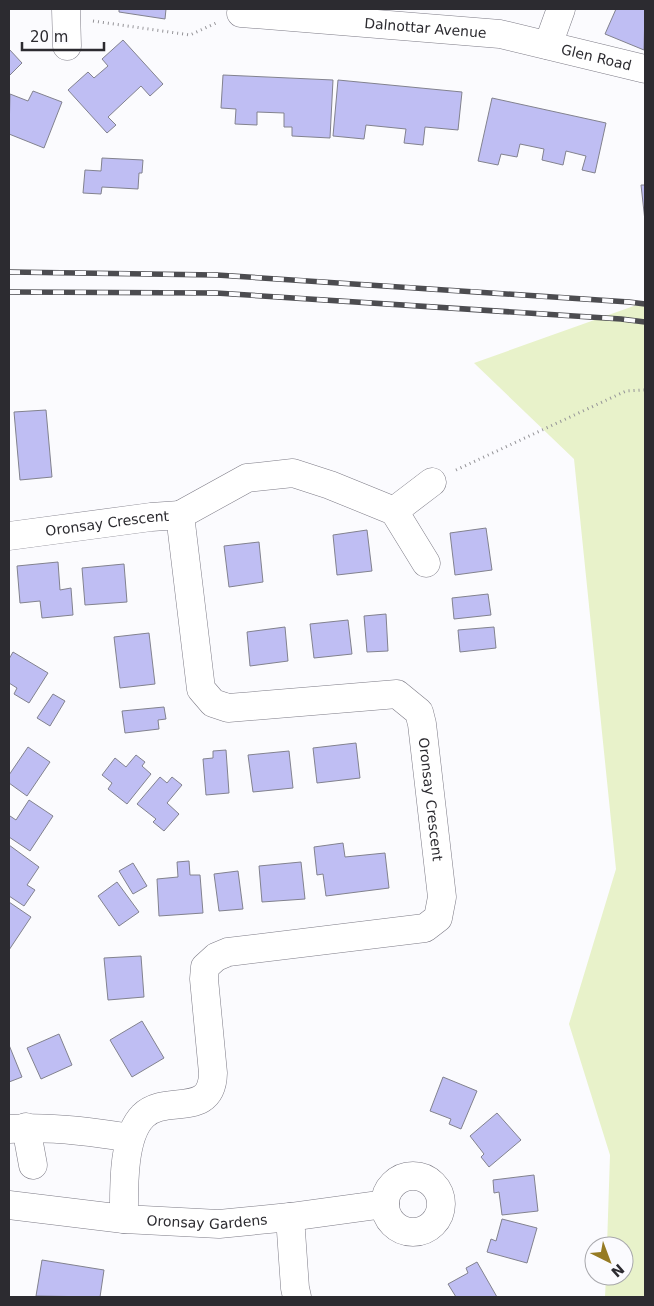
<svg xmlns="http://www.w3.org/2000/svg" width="654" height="1306" font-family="'DejaVu Sans',sans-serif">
  <rect width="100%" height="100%" fill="#fbfbfe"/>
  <path fill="#e8f2ca" d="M645,302V1297H605L606,1276H624V1246H607L610,1155L569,1024L616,869L574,459L474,363Z"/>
  <path fill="#bfbef3" stroke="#82828e" d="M119,9H166L165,19L119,12Z
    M616,9H645L644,50L605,34Z
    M123,40L163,84L150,96L141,86L108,117L116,125L107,133L68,90L88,72L94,78L108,66L102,59Z
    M9,49L22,63L9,76Z
    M223,75L333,80L330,138L292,136V127H284V113L257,112V125L235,124L236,109L221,108Z
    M338,80L462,92L458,130L425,127L423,145L404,143L406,129L366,125L364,139L333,136Z
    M33,91L62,102L44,148L9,134L10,94L28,101Z
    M492,98L606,123L595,173L582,170L586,156L566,151L563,165L542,160L544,149L520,144L517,157L501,154L498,165L478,161Z
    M102,158L143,160L142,173H139L138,189L102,187L101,194L83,193L85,170L101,171Z
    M641,185H645V221Z
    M46,410L52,477L20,480L14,412Z
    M486,528L492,570L455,575L450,533Z
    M367,530L372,571L337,575L333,535Z
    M259,542L263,582L229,587L224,546Z
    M58,562L60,590L71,588L73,615L42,618L40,601L20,603L17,566Z
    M124,564L127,602L85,605L82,568Z
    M488,594L491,615L454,619L452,598Z
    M386,614L388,651L367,652L364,616Z
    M348,620L352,654L314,658L310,624Z
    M285,627L288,661L250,666L247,632Z
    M494,627L496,648L460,652L458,630Z
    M149,633L155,684L120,688L114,637Z
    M13,652L48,673L29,703L14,694L17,688L9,683V659Z
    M53,694L65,701L50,726L37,718Z
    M164,707L166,719L158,720L159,729L125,733L122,711Z
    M356,743L360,778L317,783L313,748Z
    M28,747L50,762L27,796L9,783V775Z
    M226,750L229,793L206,795L203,759L213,758V751Z
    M289,751L293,788L253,792L248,755Z
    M136,755L145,762L142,766L151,774L127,804L108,789L112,783L102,775L115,758L126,767Z
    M160,777L167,783L172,777L182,785L167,803L179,814L164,831L153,822L156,819L137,804Z
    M29,800L53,816L30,851L9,837V819L10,816L16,820Z
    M343,843L345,857L385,853L389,888L326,896L323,874L317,875L314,847Z
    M9,845L39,867L27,885L35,890L24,906L9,896Z
    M189,861L190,875H200L203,913L159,916L157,879L178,877L177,862Z
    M301,862L305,899L262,902L259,866Z
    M133,863L147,886L133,894L119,871Z
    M238,871L243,909L219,911L214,874Z
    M117,882L139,912L119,926L98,896Z
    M9,902L31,917L9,950Z
    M141,956L144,997L108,1000L104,958Z
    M142,1021L164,1058L132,1077L110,1040Z
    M59,1034L72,1065L41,1079L27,1048Z
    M9,1045L22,1077L9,1082Z
    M443,1077L477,1091L461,1129L449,1124L451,1119L430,1111Z
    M497,1113L521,1140L489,1167L481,1157L484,1154L470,1136Z
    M534,1175L538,1211L502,1215L499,1192L494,1193L493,1180Z
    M502,1219L537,1228L527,1263L487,1252L491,1239L496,1241Z
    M42,1260L104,1270L100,1297L36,1296Z
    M477,1262L497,1297H456L448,1284L468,1273L466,1268Z"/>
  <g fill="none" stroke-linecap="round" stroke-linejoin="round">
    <g stroke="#7d7b86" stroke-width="29">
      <g id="minor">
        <path d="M66,9L67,46"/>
        <path id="s1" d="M241,13L500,34L645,69"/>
        <path d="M548,45L561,9"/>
        <path d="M180,515L247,478L293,473L330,485L394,511"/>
        <path id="s2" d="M9,536L151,517L180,515L201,689L213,703L228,708L397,694L419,712L422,724L442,897L438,918L425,928L228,952L216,957L205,967L204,979L213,1073C212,1120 165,1093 143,1116C122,1137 124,1190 124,1219"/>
        <path d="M426,563L394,511L432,482"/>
        <path d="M26,1127L33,1165"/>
        <path d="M9,1129C50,1126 90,1131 130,1138"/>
        <circle cx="413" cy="1204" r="28"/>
        <path id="s3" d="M9,1205L124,1219L219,1224L290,1217L385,1204"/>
        <path d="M290,1217L295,1288L297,1297"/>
      </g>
    </g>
    <path stroke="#959498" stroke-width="3" stroke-dasharray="1 4" stroke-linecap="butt" d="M93,21L190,35L216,23
      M456,470L626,391L645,390"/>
    <use href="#minor" stroke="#fff" stroke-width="28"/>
    <g stroke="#4c4c50" stroke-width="5.5">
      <path id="rail" d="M9,272L217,275L629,302L645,304
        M9,292L216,293L621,319L645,322"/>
    </g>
    <use href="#rail" stroke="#fbfbfe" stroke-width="4" stroke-dasharray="11" stroke-linecap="butt"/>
  </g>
  <g text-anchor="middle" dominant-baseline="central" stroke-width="4" stroke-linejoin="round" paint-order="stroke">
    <g font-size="14" fill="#2c2b30" stroke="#fbfbfe">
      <text stroke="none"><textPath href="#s1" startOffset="185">Dalnottar Avenue</textPath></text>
      <text stroke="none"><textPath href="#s1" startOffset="359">Glen Road</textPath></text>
      <text stroke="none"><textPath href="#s2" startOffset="99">Oronsay Crescent</textPath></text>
      <text stroke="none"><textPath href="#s2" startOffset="668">Oronsay Crescent</textPath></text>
      <text stroke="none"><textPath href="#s3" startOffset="199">Oronsay Gardens</textPath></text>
    </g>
  </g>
  <rect width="654" height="1306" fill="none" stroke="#2c2b30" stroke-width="20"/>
  <g transform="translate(609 1261) rotate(138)"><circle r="24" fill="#fbfbfe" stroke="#a8a8ac"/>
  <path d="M0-4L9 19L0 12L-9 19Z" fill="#967b23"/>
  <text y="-8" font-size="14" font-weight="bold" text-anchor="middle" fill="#2c2b30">N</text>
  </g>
  <path d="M22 42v8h82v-8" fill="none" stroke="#2c2b30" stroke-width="2.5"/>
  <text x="30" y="42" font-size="15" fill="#2c2b30" stroke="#fbfbfe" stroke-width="4" paint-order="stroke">20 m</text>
</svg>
